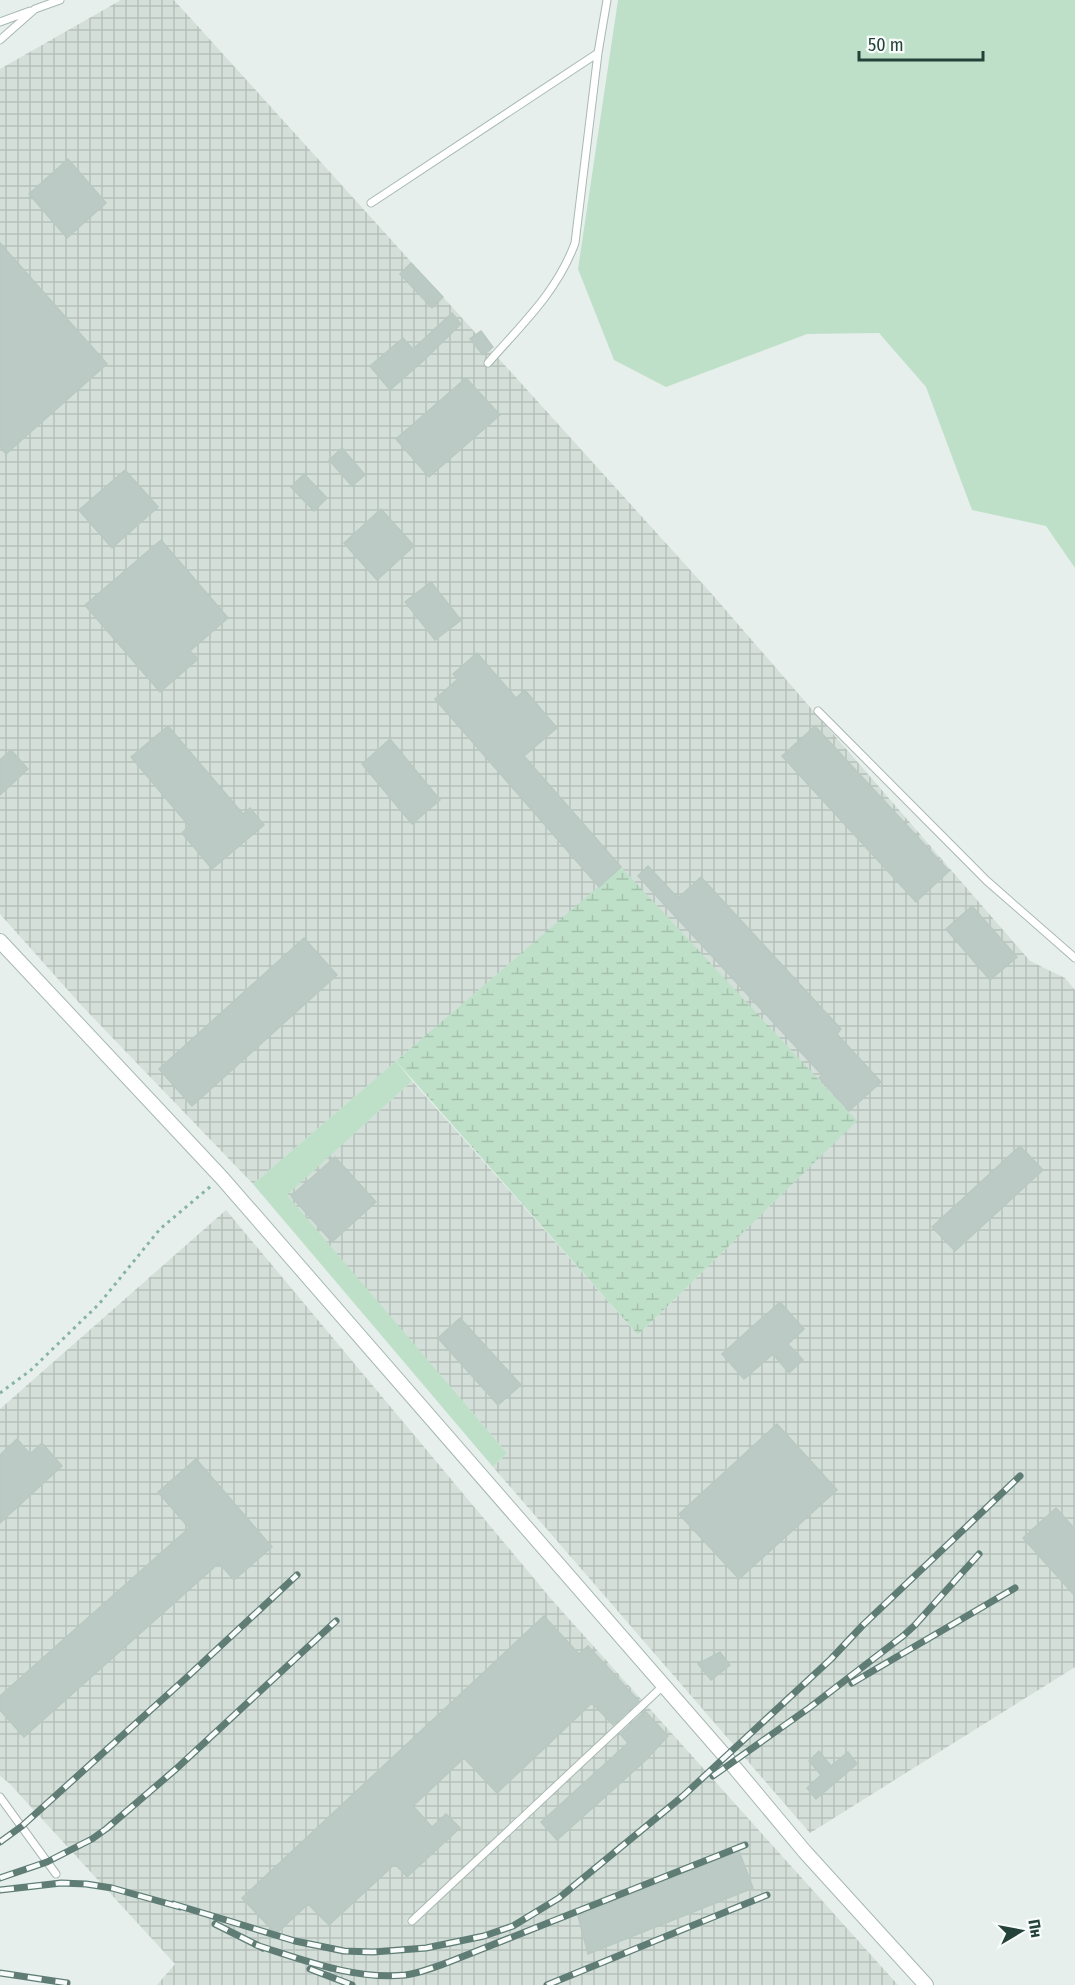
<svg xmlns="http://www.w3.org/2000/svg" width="1075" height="1985" font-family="'Fira Sans Condensed',sans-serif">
  <defs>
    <pattern id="industrial-grid" width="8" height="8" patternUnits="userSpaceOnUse" patternTransform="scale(1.5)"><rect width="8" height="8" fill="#d4dfda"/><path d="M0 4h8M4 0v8" fill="none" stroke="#b6c1bc"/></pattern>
    <pattern id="wetland-marsh" width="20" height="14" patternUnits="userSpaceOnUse" patternTransform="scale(1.5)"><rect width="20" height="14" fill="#bfe0c8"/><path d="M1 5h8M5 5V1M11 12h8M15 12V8" fill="none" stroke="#a4c1ad"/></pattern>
  </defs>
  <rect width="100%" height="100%" fill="#e6efeb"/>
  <path fill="url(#industrial-grid)" d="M121,0H174L711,593L1030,961L1065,978L1075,990V1667L810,1833L493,1467L507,1453L286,1195L412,1081L638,1335L856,1121L621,868L253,1184L82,1006L0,914V69Z
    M226,1210L552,1600L898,1985H157L175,1964L9,1783L0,1776V1409Z"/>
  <path fill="#bfe0c8" d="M618,0H1075V568L1046,526L972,510L926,387L879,333L807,334L666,387L614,360L578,269Z
    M396,1061L412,1081L287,1195L507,1453L493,1467L253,1184Z"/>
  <path fill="url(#wetland-marsh)" d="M621,867L857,1121L638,1335L396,1061Z"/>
  <path fill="#bbcac4" stroke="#b8c9c2" stroke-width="1.5" d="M68,159L106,203L67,238L29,194Z
    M0,243L107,364L6,454L0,447Z
    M411,263L443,297L432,308L400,274Z
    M452,313L461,324L423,361L390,390L370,366L403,338L413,349Z
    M481,331L493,347L483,355L470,339Z
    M466,378L500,415L429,477L396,439Z
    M342,448L365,475L352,486L329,460Z
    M125,470L158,507L112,548L79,510Z
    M304,474L327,498L314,511L291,487Z
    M381,509L414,546L377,580L344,543Z
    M161,540L228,618L190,651L198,659L160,692L85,605Z
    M431,582L461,620L435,640L405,602Z
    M477,653L516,698L525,690L557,728L524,756L621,867L599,887L435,699L458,679L453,674Z
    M168,726L243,814L250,808L264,825L212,869L182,833L189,826L131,757Z
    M815,726L949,871L916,902L782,756Z
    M390,739L440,800L412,824L362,764Z
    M11,750L28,769L0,795V760Z
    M648,866L678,898L701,877L841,1029L837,1034L881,1082L849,1111L819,1078L822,1075L638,876Z
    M972,906L1017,957L990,980L946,929Z
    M304,938L337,975L192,1106L159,1069Z
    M1020,1146L1043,1170L955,1251L932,1227Z
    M335,1157L376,1202L332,1242L291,1196Z
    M780,1302L804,1329L788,1344L803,1360L789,1373L773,1354L744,1379L722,1354Z
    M460,1318L521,1385L498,1405L438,1338Z
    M777,1424L837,1490L739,1579L679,1514Z
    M17,1439L30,1454L42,1443L62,1466L0,1523V1455Z
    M196,1459L272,1547L234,1580L219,1563L24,1737L0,1710V1696L189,1528L158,1492Z
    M1056,1508L1075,1529V1596L1023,1538Z
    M544,1616L579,1654L588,1646L639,1701L613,1725L592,1703L497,1793L464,1758L413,1806L432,1827L446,1814L460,1828L407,1877L395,1864L329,1925L308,1904L276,1934L242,1898Z
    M720,1652L730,1665L711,1680L698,1664Z
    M645,1711L668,1736L646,1760L557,1840L541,1822L628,1743L620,1734Z
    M819,1751L831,1766L848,1752L857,1764L816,1799L807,1788L821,1775L809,1761Z
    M739,1851L753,1888L588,1954L578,1916Z"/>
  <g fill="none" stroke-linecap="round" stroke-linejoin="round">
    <g stroke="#a8b8b2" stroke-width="9">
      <path id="lane" d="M0,22L30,11
        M0,40L35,9L60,0
        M371,203L598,53
        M488,363C522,324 557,292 575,243L598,53L607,0
        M818,711L987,881L1075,958
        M0,1797L56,1874
        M412,1921L664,1685"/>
    </g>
    <g stroke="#a8b8b2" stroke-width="16">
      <path id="street" d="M0,941L222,1178L725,1756L805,1852L926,1985"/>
    </g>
    <path stroke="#86b3a5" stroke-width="3" stroke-dasharray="3 4.5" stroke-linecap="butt" d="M0,1393L31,1370L99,1304L160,1229L211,1186"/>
    <use href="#lane" stroke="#fff" stroke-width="7"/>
    <use href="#street" stroke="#fff" stroke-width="14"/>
    <g stroke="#5f7d75" stroke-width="7">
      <path id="rail" d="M852,1683L1015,1588
        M713,1776L809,1708L903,1636L915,1625L979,1554
        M0,1842L22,1826L185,1679L297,1575
        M0,1878L47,1862L92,1839L106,1829L176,1769L336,1621
        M0,1890L61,1883L86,1884L112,1888L180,1907
        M173,1904L295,1941L344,1951L373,1952L426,1948L484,1936L513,1926L559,1898L683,1796L831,1659L863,1625L1020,1476
        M215,1924L263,1948
        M256,1945C304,1960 354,1980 405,1975C420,1973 435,1967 449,1962L745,1845
        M310,1969L352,1985
        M0,1973L67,1983
        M547,1985L767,1895"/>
    </g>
    <use href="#rail" stroke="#f7fbf9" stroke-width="4.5" stroke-dasharray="14" stroke-linecap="butt"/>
  </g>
  <g transform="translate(1021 1931) rotate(80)" stroke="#f7fbf9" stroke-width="4.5" paint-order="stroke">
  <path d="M0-4.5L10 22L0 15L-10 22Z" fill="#24423a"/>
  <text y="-9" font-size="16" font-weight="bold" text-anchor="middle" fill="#24423a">Пн</text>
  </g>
  <path d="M859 51v9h124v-9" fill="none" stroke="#24423a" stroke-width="3"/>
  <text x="868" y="51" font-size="18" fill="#24423a" stroke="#f7fbf9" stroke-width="4.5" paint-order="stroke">50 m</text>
</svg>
